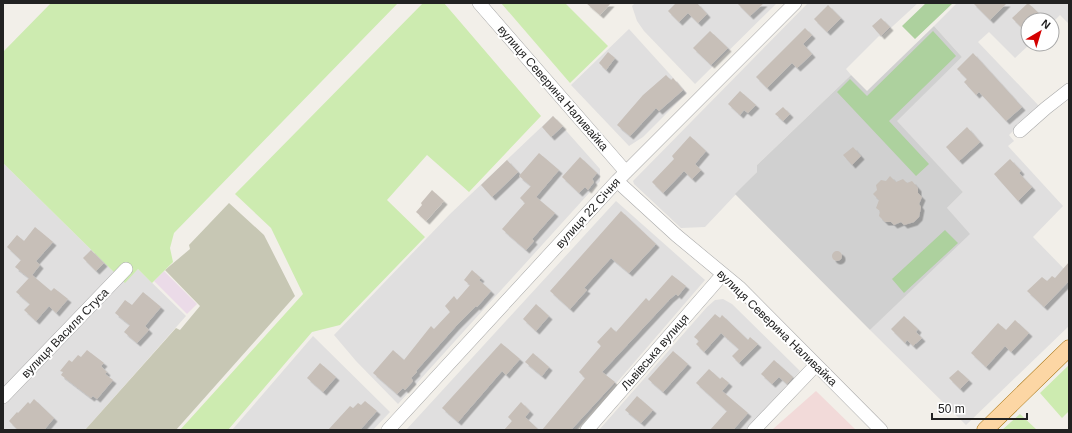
<svg xmlns="http://www.w3.org/2000/svg" width="1072" height="433" font-family="Arial,sans-serif">
  <defs>
    <filter id="shadow"><feDropShadow dx="3.5" dy="3.5" stdDeviation="0" flood-color="#0004"/></filter>
  </defs>
  <rect width="100%" height="100%" fill="#f2efe9"/>
  <path fill="#e0dfdf" d="M635,3H777L695,84L644,31L637,21L632,6Z
    M808,3H918L881,37L879,36L846,69L851,75L757,165V172L705,227L681,228L634,184L633,181Z
    M957,3H1069V24L1060,15L1052,23V20H1028V44H1030L1015,58L989,32L978,42L1039,106L1009,135L1014,141L1008,146L1063,206L1033,237L1069,274V326L966,425L870,330L916,285L947,208L963,192L896,121L962,57L934,26Z
    M629,29L687,93L643,137L629,146L571,85Z
    M553,116L600,169V181L398,404L356,361L334,335L450,214Z
    M3,163L124,282L138,269L186,316L85,430H3Z
    M616,201L705,280L576,430H406Z
    M723,299L732,304L800,371L746,430H599L707,307L715,300Z
    M313,336L390,412L373,430H232Z"/>
  <path fill="#f2dad9" d="M816,391L856,430H772L773,429Z"/>
  <path fill="#ebdbe8" d="M164,271L197,304L187,314L154,281Z"/>
  <path fill="#d0d0d0" d="M934,26L962,57L897,121L963,192L947,208L970,234L870,330L735,194L757,172V165L851,75L867,91Z"/>
  <path fill="#c7c7b4" d="M229,203L264,235L295,296L176,430H85L176,328L180,330L200,306L165,270L190,249L189,245Z"/>
  <path fill="#cdebb0" d="M51,3H398L174,233L170,248L173,262L152,283L138,269L125,283L3,163V52Z
    M423,3H444L541,116L469,192L427,155L387,200L425,237L340,325L312,332L228,430H180L303,294L271,228L235,194Z
    M501,3H565L608,46L570,83Z
    M1069,365V411L1062,418L1040,393Z
    M1020,414L1037,430H1002Z"/>
  <path fill="#add19e" d="M926,3H953L915,39L902,26Z
    M933,31L956,56L889,121L929,164L916,176L837,92L850,79L867,96Z
    M945,230L958,243L904,293L892,279Z"/>
  <path fill="#c7bfb8" filter="url(#shadow)" d="M586,3H611L600,15Z
    M676,3H697L707,14L698,23L688,13L679,22L668,11Z
    M737,3H764L750,16Z
    M973,3H1007L990,20Z
    M1028,3L1046,20H1028V34L1012,18Z
    M828,5L841,18L827,32L814,19Z
    M881,18L890,27L881,36L872,26Z
    M805,28L812,35L803,44L812,54L797,68L792,63L767,88L756,77Z
    M710,31L728,48L711,65L693,48Z
    M608,52L615,58L606,70L599,63Z
    M973,53L1022,107L1006,121L979,92L976,95L964,82L967,79L957,69Z
    M666,75L671,80L673,78L683,90L659,111L656,108L630,136L617,125L643,95Z
    M740,91L756,105L748,113L744,110L740,115L728,104Z
    M783,107L790,114L783,121L775,114Z
    M553,116L563,126L551,137L542,127Z
    M967,127L980,142L959,161L946,147Z
    M690,136L706,151L695,164L701,170L692,179L684,171L663,193L652,182L674,159L672,156Z
    M853,147L861,156L852,165L843,155Z
    M539,153L559,170L536,197L555,213L532,239L534,241L526,250L502,229L525,203L520,198L531,186L519,176Z
    M580,157L597,173L592,179L594,182L588,190L585,187L579,193L562,177Z
    M1010,159L1021,171L1019,173L1032,187L1018,201L994,174Z
    M507,160L518,172L492,197L481,185Z
    M890,176L896,182L903,179L907,183L912,181L918,188V193L922,197L919,204L921,207L919,217L914,222L904,225L901,222L894,225L891,222H885L879,216L880,211L876,208L879,200L873,194L877,190L876,185L881,180L886,181Z
    M432,190L444,201L426,221L416,212L422,205L421,203Z
    M621,211L656,244L629,273L611,258L584,288L587,290L570,309L550,291Z
    M35,227L53,242L36,261L40,265L32,275L51,291L54,288L68,299L56,313L49,306L36,321L24,310L30,304L16,292L29,278L15,267L21,260L7,247L17,235L24,241Z
    M91,250L104,263L96,271L83,258Z
    M832 256a5 5 0 1 1 10 0a5 5 0 1 1-10 0Z
    M1069,262V281L1044,307L1027,291L1042,277L1047,281L1052,276L1055,278Z
    M472,270L481,278L479,280L491,291L477,307L476,306L456,326L416,371L417,372L411,378L413,381L405,390L403,388L397,394L373,373L393,350L404,360L431,326L434,329L450,312L445,306L454,296L457,300L470,285L464,280Z
    M672,275L686,286L678,296L676,294L670,299L602,372L615,382L571,430H542L585,378L579,372L601,346L597,342L611,327L616,332L646,298L649,301Z
    M143,292L161,307L145,326L149,330L137,343L124,332L130,325L115,313L125,300L132,305Z
    M536,304L549,316L536,331L523,319Z
    M715,314L720,318L722,315L748,340L750,337L758,344L739,363L732,356L739,349L721,333L704,352L696,344L699,341L694,337Z
    M904,316L918,329L916,332L922,338L913,346L907,340L905,343L891,329Z
    M1015,320L1029,333L1011,352L1005,346L986,367L971,353L998,323L1006,330Z
    M501,343L520,359L506,375L502,371L458,422L442,408Z
    M87,350L104,363L101,366L107,372L105,374L113,380L97,399L93,396L91,398L61,375L63,372L60,371L69,360L72,362L78,355L81,357Z
    M673,351L688,364L663,392L648,379Z
    M533,353L549,367L542,376L525,362Z
    M774,360L793,377L787,384L779,377L772,384L761,374Z
    M320,363L336,377L323,392L307,378Z
    M709,369L720,379L722,377L729,383L722,391L748,413L733,430H710L727,411L696,383Z
    M958,370L969,380L960,389L949,378Z
    M637,396L653,410L641,423L625,410Z
    M34,399L54,418L44,430H18L9,421L17,412L18,413L28,402L30,404Z
    M365,401L377,411L360,430H328L350,406L353,408L358,403L361,405Z
    M521,402L530,411L525,417L539,430H504L512,421L508,417Z"/>
  <g fill="none" stroke-linecap="round" stroke-linejoin="round">
    <g stroke="#a9a9a9" stroke-width="14">
      <path id="minor" d="M479,3L626,172
        M1020,131L1046,108L1069,90
        M617,181L676,235L740,288L881,430
        M3,397L126,269
        M388,430L617,181L795,3
        M587,430L723,274
        M754,430L816,365"/>
    </g>
    <g stroke="#a06b00" stroke-width="17">
      <path id="major" d="M985,430L1069,348"/>
    </g>
    <use href="#minor" stroke="#fff" stroke-width="13"/>
    <use href="#major" stroke="#fcd6a4" stroke-width="16"/>
  </g>
  <g text-anchor="middle" dominant-baseline="central" stroke-width="4" stroke-linejoin="round" paint-order="stroke">
    <g font-size="12" fill="#222" stroke="#fff">
      <text transform="translate(553 88) rotate(49)">вулиця Северина Наливайка</text>
      <text transform="translate(588 213) rotate(-48)">вулиця 22 Січня</text>
      <text transform="translate(777 328) rotate(44)">вулиця Северина Наливайка</text>
      <text transform="translate(65 333) rotate(-46)">вулиця Василя Стуса</text>
      <text transform="translate(655 352) rotate(-49)">Львівська вулиця</text>
    </g>
  </g>
  <rect width="1072" height="433" fill="none" stroke="#222222" stroke-width="8"/>
  <g transform="translate(1040 32) rotate(38)"><circle r="19" fill="#ffffff" stroke="#a7a7a7"/>
  <path d="M0-3L7 15L0 10L-7 15Z" fill="#d40000"/>
  <text y="-6" font-size="11" font-weight="bold" text-anchor="middle" fill="#222222">N</text>
  </g>
  <path d="M932 413v6h95v-6" fill="none" stroke="#222222" stroke-width="2"/>
  <text x="938" y="413" font-size="12" fill="#222222" stroke="#ffffff" stroke-width="3" paint-order="stroke">50 m</text>
</svg>
